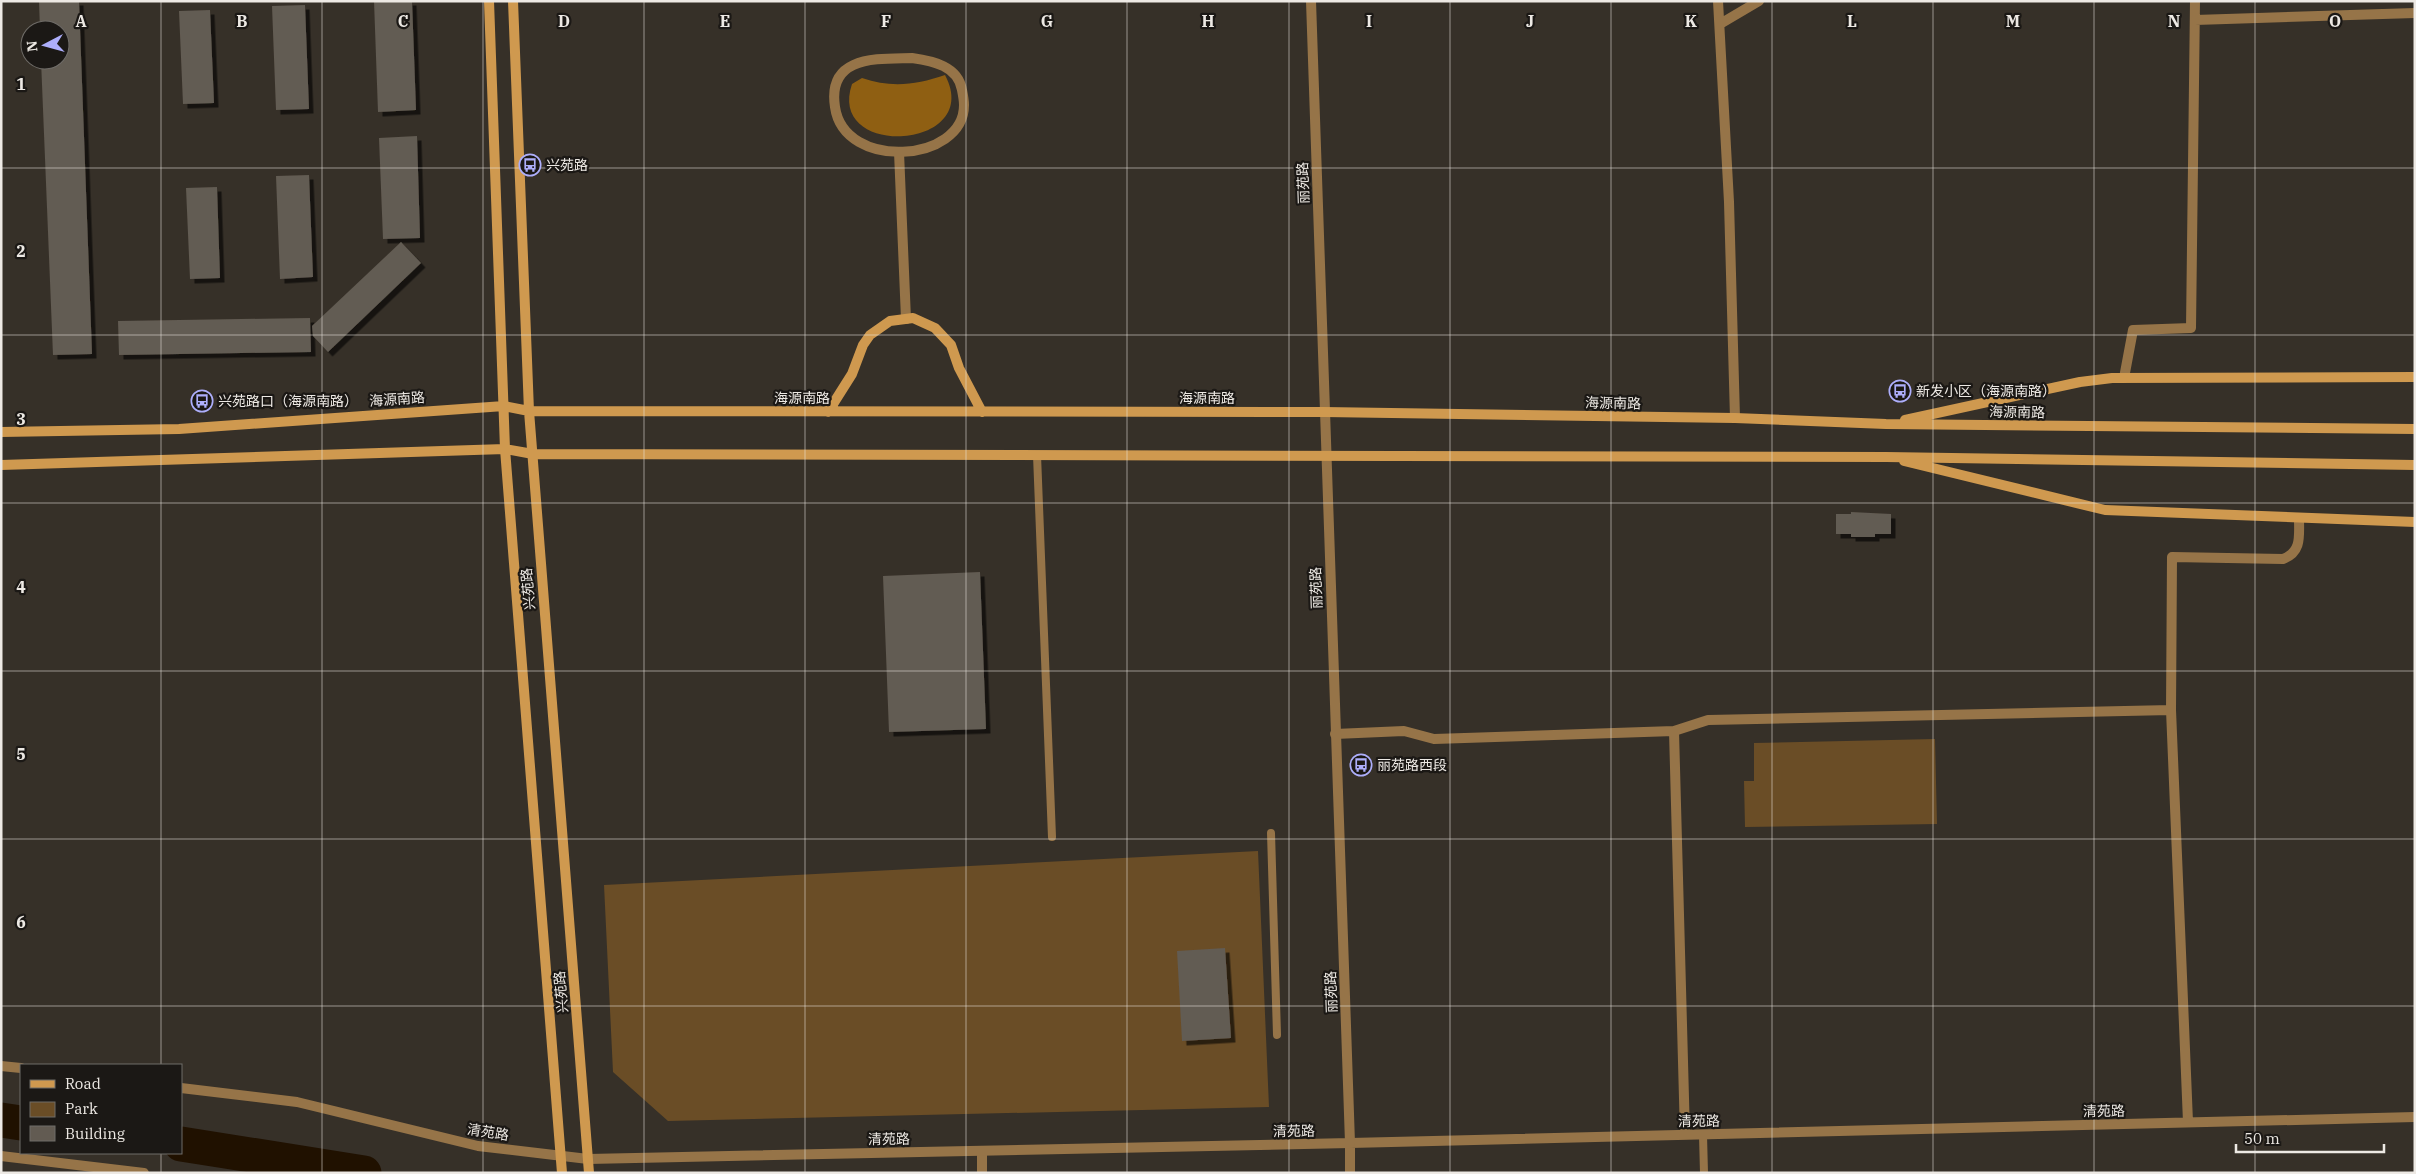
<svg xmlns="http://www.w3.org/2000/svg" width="2416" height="1174" font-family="'IBM Plex Serif','Noto Sans SC',serif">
  <defs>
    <filter id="shadow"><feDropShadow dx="4.5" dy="4.5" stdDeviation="0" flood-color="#0009"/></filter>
  </defs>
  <rect width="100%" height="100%" fill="#363028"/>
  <path fill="#6a4d26" d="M1935,739L1937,824L1745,827L1744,781H1754V743Z
    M1258,851L1269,1107L668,1121L613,1072L604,885Z"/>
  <path fill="#8f5f12" d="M945,75C985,150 826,160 852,84L862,78C891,88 916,85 945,75Z"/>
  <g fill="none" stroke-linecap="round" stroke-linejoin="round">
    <path stroke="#201100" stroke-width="35" d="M1,1120L21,1123
      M181,1144L364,1173"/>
  </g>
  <path fill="#625b52" filter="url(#shadow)" d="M39,1H79L92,354L53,355L41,60H60V30H40Z
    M374,1H412L416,110L378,112Z
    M305,5L309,109L276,110L272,6Z
    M210,10L214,103L183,104L179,11Z
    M417,136L420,238L383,239L379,138Z
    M309,175L313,277L280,279L276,176Z
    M217,187L220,278L190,279L186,188Z
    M401,242L421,263L328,352L313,336L312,326Z
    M310,318L311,352L119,355L118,321Z
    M1851,512L1891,514V534H1875V537H1851V534H1836V514H1851Z
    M980,572L986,729L889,732L883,576Z
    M1225,948L1231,1038L1182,1041L1177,951Z"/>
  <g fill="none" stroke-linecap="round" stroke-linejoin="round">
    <path stroke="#967448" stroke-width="8" d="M1037,455L1052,837
      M1271,833L1277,1035
      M1703,1135L1704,1173"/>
    <path stroke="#967448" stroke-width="10" d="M1718,1L1729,202L1735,418
      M2195,20L2415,13
      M1720,24L1759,1
      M912,58C933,61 958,66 962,90C963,95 964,101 964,105C964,163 844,171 835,107C827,55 877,59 912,58Z
      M899,152L906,319
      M2124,378L2133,330L2191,328L2195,1
      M1674,731L1685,1135
      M1335,734L1404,731L1434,739L1674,731L1708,720L2171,710
      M1,1066L21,1068
      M181,1088L297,1102L478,1146L588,1159
      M2188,1122L2171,710L2172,557L2283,559C2302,552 2299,536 2299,518
      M982,1151V1173
      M1,1156L144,1173
      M1350,1173V1143L2415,1117"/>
    <path stroke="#967448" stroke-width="10" d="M588,1159L1350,1143L1311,1"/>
    <path stroke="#cf994f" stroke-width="10" d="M489,1L505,449L562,1173
      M513,1L529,411L589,1173
      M828,412L852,374L863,345L870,335L890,321L913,318L935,328L951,345L959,368L982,412
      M1905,420L2080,382L2112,378L2415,377
      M1,432L179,429L504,406L529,411L1324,412L1735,418L1886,424L2415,429
      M1904,461L2105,510L2415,522
      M1,465L505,449L533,454L1886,457L2415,465"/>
  </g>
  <path fill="none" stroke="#ede9e4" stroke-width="1" stroke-opacity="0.55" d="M161,1V1065M322,1V1173M483,1V1173M644,1V1173M805,1V1173M966,1V1173M1127,1V1173M1289,1V1173M1450,1V1173M1611,1V1173M1772,1V1173M1933,1V1173M2094,1V1173M2255,1V1173M1,168H2415M1,335H2415M1,503H2415M1,671H2415M1,839H2415M1,1006H2415M161,1153V1173"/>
  <defs>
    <g id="bus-ring" transform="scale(1.125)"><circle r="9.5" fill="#1b1815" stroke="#adaefb" stroke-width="1.5"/><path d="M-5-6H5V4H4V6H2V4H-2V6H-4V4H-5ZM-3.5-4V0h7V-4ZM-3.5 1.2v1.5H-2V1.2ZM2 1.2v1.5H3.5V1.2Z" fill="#adaefb"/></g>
  </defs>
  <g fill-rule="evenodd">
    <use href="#bus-ring" x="530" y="165"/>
    <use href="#bus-ring" x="1900" y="391"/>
    <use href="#bus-ring" x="202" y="401"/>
    <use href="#bus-ring" x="1361" y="765"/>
  </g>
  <g text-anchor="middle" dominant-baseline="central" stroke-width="4.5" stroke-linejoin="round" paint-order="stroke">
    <g font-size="14" fill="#ede9e4" stroke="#1b1815" text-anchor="start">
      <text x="546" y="165">兴苑路</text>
      <text x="1916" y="391">新发小区（海源南路）</text>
      <text x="218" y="401">兴苑路口（海源南路）</text>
      <text x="1377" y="765">丽苑路西段</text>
    </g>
    <g font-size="14" fill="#ede9e4" stroke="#1b1815">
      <text transform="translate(1303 183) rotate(-92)">丽苑路</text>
      <text x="802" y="398">海源南路</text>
      <text x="1207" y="398">海源南路</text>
      <text transform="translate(397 399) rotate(-4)">海源南路</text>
      <text transform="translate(1613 403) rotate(1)">海源南路</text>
      <text transform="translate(2017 412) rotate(1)">海源南路</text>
      <text transform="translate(1316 588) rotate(-92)">丽苑路</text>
      <text transform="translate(528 589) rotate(-95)">兴苑路</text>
      <text transform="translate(561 992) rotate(-95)">兴苑路</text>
      <text transform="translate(1331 992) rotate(-92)">丽苑路</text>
      <text transform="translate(2104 1111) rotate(-1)">清苑路</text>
      <text transform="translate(1699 1121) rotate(-1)">清苑路</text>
      <text transform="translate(1294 1131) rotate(-1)">清苑路</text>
      <text transform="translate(488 1132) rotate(9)">清苑路</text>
      <text transform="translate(889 1139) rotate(-1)">清苑路</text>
    </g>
  </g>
  <g font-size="16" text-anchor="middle" font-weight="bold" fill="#ede9e4" stroke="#1b1815" stroke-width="4.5" stroke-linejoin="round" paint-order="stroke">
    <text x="81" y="27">A</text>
    <text x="242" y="27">B</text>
    <text x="403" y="27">C</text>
    <text x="564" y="27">D</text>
    <text x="725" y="27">E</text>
    <text x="886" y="27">F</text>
    <text x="1047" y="27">G</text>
    <text x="1208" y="27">H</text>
    <text x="1369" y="27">I</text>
    <text x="1530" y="27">J</text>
    <text x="1691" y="27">K</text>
    <text x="1852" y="27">L</text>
    <text x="2013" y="27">M</text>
    <text x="2174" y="27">N</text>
    <text x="2335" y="27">O</text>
    <text x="21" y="90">1</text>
    <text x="21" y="257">2</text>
    <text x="21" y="425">3</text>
    <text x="21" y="593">4</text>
    <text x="21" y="760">5</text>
    <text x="21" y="928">6</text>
  </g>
  <rect width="2416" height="1174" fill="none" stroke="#ede9e4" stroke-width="5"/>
  <rect x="20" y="1064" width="162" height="90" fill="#1b1815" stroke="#6f6c68"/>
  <rect x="30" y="1080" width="25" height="8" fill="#cf994f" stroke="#6f6c68"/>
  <text x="65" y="1089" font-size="15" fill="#ede9e4">Road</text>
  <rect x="30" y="1102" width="25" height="15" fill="#6a4d26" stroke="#6f6c68"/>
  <text x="65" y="1114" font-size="15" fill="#ede9e4">Park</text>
  <rect x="30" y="1126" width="25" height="15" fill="#625b52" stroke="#6f6c68"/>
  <text x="65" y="1139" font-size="15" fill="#ede9e4">Building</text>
  <g transform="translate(45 45) rotate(264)"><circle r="24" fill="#1b1815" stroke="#6f6c68"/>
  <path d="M0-4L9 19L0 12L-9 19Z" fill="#adaefb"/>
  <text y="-8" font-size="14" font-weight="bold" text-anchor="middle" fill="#ede9e4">N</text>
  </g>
  <path d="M2236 1144v8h148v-8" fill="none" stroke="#ede9e4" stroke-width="2.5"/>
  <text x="2244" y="1144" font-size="15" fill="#ede9e4" stroke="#1b1815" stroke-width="4" paint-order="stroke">50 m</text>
</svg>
